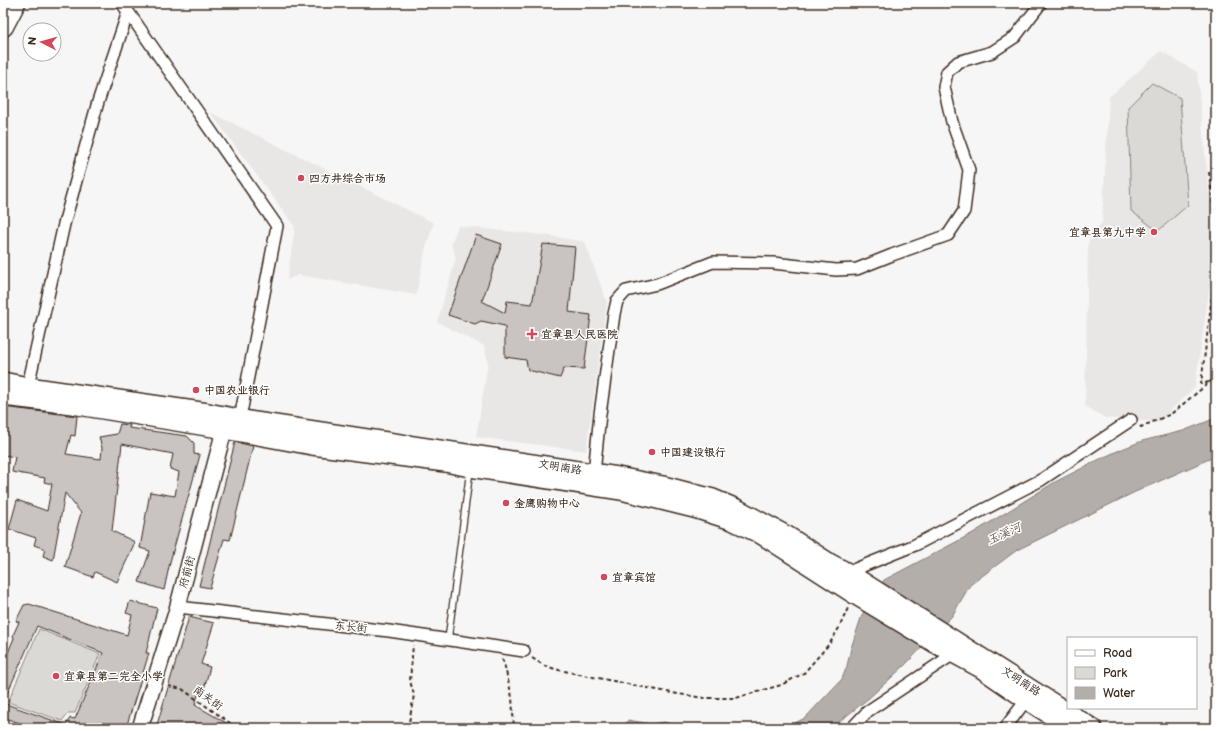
<svg xmlns="http://www.w3.org/2000/svg" width="1219" height="731" font-family="'Balsamiq Sans','LXGW WenKai TC',sans-serif">
  <rect width="100%" height="100%" fill="#f7f6f6"/>
  <filter id="ink" filterUnits="userSpaceOnUse"><feTurbulence type="fractalNoise" baseFrequency=".025" numOctaves="2"/><feDisplacementMap in="SourceGraphic" scale="8" xChannelSelector="R" yChannelSelector="G"/><feConvolveMatrix kernelMatrix="1 2 1 2 8 2 1 2 1" color-interpolation-filters="sRGB"/></filter>
  <g filter="url(#ink)">
    <path fill="#e9e7e6" d="M1161,51L1197,72L1215,251L1195,387L1159,422L1105,418L1085,406L1088,242L1102,222L1109,97Z
      M210,112L434,223L426,247L416,295L298,275L287,280L295,227Z
      M458,226L545,235L585,242L607,302L586,451L476,437L488,363L484,346L437,322L456,258L451,244Z"/>
    <path fill="#dbd9d6" stroke="#8b827a" d="M1152,83L1180,98L1188,205L1158,231L1131,211L1128,107Z
      M39,629L100,654L75,713H68L62,721L8,702Z"/>
    <path fill="#b4aeaa" stroke="#847972" d="M1216,418V456L1133,493L1017,550L970,585L952,616L904,666L869,698L840,721L837,728H785L805,718L842,679L847,666L851,648L862,615L884,580L973,533L1055,482L1100,459L1122,449L1142,441L1183,431Z
      M628,720L651,724L664,722L685,728H623Z"/>
    <path fill="#c9c3c1" stroke="#3b2a1e" d="M476,235L502,244L482,301L505,313L507,301L532,304L543,244L575,247L569,312L591,315L584,369L564,368L560,378L528,370L526,360L505,357V326L481,321L475,324L448,315Z
      M3,407L77,416L75,436L71,435L66,454L101,459L102,448L99,437L117,434L120,424L130,425L129,428L187,436L194,443V454L200,455L170,562L164,590L139,582L150,551L140,548L150,492L175,496L179,472L170,469L173,454L122,444L112,531L135,542L117,582L95,572L93,577L65,567L81,513L65,493L53,560L43,556L45,549L34,545L36,538L9,529L17,500L47,511L52,484L44,482L45,478L12,472L15,457L3,455Z
      M235,442L253,446L230,540L224,539L210,588L199,586Z
      M130,601L157,608L146,653H149L126,728H33L3,717V703L66,725L70,718L75,719L103,653L37,626L3,703V665L14,638L13,635L19,622L16,621L24,605L29,604L127,635L132,615L126,613Z
      M189,617L214,623L201,664L210,667L204,689L200,688L195,705L235,728H156Z"/>
    <g fill="none" stroke-linecap="round" stroke-linejoin="round">
      <g stroke="#3b2a1e" stroke-width="8">
        <path id="lane" d="M448,640L470,470"/>
      </g>
      <g stroke="#3b2a1e" stroke-width="14">
        <path id="street" d="M122,3L277,226L242,408
          M28,386L64,224L98,102L128,12
          M594,473L600,414L614,314L617,301L626,291L657,284L713,262L773,263L836,270L857,269L892,255L948,235L964,211L969,170L952,122L944,87L947,72L958,62L992,52L1015,37L1041,3
          M848,572L915,545L1041,480L1131,420
          M178,607L389,631L524,651
          M852,728L868,711L958,651
          M1005,728L1030,695"/>
      </g>
      <g stroke="#3b2a1e" stroke-width="18">
        <path id="secondary" d="M140,728L176,613L227,419"/>
      </g>
      <g stroke="#3b2a1e" stroke-width="20">
        <path id="primary" d="M3,381L28,386L208,412L255,421L618,476L663,485L713,498L737,508L787,535L829,562L848,572L1093,728
          M3,397L72,405L225,430L312,446L445,463L470,468L621,491L694,509L732,521L761,535L856,596L935,644L981,669L1026,700L1070,728"/>
      </g>
      <g stroke="#3b2a1e" stroke-width="23">
        <path id="highway" d="M3,26L15,3"/>
      </g>
      <path stroke="#3b2a1e" stroke-width="2" stroke-dasharray="4 3" stroke-linecap="butt" d="M1209,172L1216,228
        M1209,382L1201,384L1216,265
        M1140,426L1141,427L1171,414L1216,377
        M532,658L545,666L559,670L672,693L704,698H736L781,685L804,673L830,643L839,628L848,608L847,607
        M502,659L504,663L512,697L514,728
        M168,686L182,689L237,728
        M408,728L414,695L410,681L413,645"/>
      <use href="#lane" stroke="#fff" stroke-width="5.5"/>
      <use href="#street" stroke="#fff" stroke-width="11"/>
      <use href="#secondary" stroke="#fff" stroke-width="15"/>
      <use href="#primary" stroke="#fff" stroke-width="17"/>
      <use href="#highway" stroke="#fff" stroke-width="20"/>
    </g>
  </g>
  <g fill="#d1495b" stroke="#fff" stroke-width="1.5">
    <circle cx="301" cy="178" r="4"/>
    <circle cx="1154" cy="232" r="4"/>
    <path d="M530 328h4v4h4v4h-4v4h-4v-4h-4v-4h4z"/>
    <circle cx="196" cy="390" r="4"/>
    <circle cx="652" cy="452" r="4"/>
    <circle cx="506" cy="503" r="4"/>
    <circle cx="604" cy="577" r="4"/>
    <circle cx="56" cy="676" r="4"/>
  </g>
  <g text-anchor="middle" dominant-baseline="central" stroke-width="3" stroke-linejoin="round" paint-order="stroke">
    <g font-size="11" font-weight="bold" fill="#3b2a1e" stroke="#fff" text-anchor="start">
      <text x="309" y="178">四方井综合市场</text>
      <text x="1146" y="232" text-anchor="end">宜章县第九中学</text>
      <text x="541" y="334">宜章县人民医院</text>
      <text x="204" y="390">中国农业银行</text>
      <text x="660" y="452">中国建设银行</text>
      <text x="514" y="503">金鹰购物中心</text>
      <text x="612" y="577">宜章宾馆</text>
      <text x="64" y="676">宜章县第二完全小学</text>
    </g>
    <g font-size="11" fill="#3b2a1e" stroke="#fff">
      <text transform="translate(560 467) rotate(9)">文明南路</text>
      <text transform="translate(187 572) rotate(-75)">府前街</text>
      <text transform="translate(351 627) rotate(6)">东长街</text>
      <text transform="translate(1021 681) rotate(33)">文明南路</text>
      <text transform="translate(208 698) rotate(36)">南关街</text>
    </g>
    <g font-size="12" font-style="italic" fill="#65584f" stroke="#fff">
      <text transform="translate(1004 534) rotate(-25)">玉溪河</text>
    </g>
  </g>
  <rect width="1219" height="731" fill="none" stroke="#fff" stroke-width="16"/>
  <rect x="8" y="8" width="1203" height="715" fill="none" stroke="#3b2a1e" stroke-width="1.5" filter="url(#ink)"/>
  <rect x="1067" y="637" width="130" height="72" fill="#ffffff" stroke="#b1aaa5"/>
  <rect x="1075" y="650" width="20" height="6" fill="#ffffff" stroke="#b1aaa5"/>
  <text x="1103" y="657" font-size="12" fill="#3b2a1e">Road</text>
  <rect x="1075" y="667" width="20" height="12" fill="#dbd9d6" stroke="#b1aaa5"/>
  <text x="1103" y="677" font-size="12" fill="#3b2a1e">Park</text>
  <rect x="1075" y="687" width="20" height="12" fill="#b4aeaa" stroke="#b1aaa5"/>
  <text x="1103" y="697" font-size="12" fill="#3b2a1e">Water</text>
  <g transform="translate(42 42) rotate(276)"><circle r="19" fill="#ffffff" stroke="#b1aaa5"/>
  <path d="M0-3L7 15L0 10L-7 15Z" fill="#d1495b"/>
  <text y="-6" font-size="11" font-weight="bold" text-anchor="middle" fill="#3b2a1e">N</text>
  </g>
</svg>
